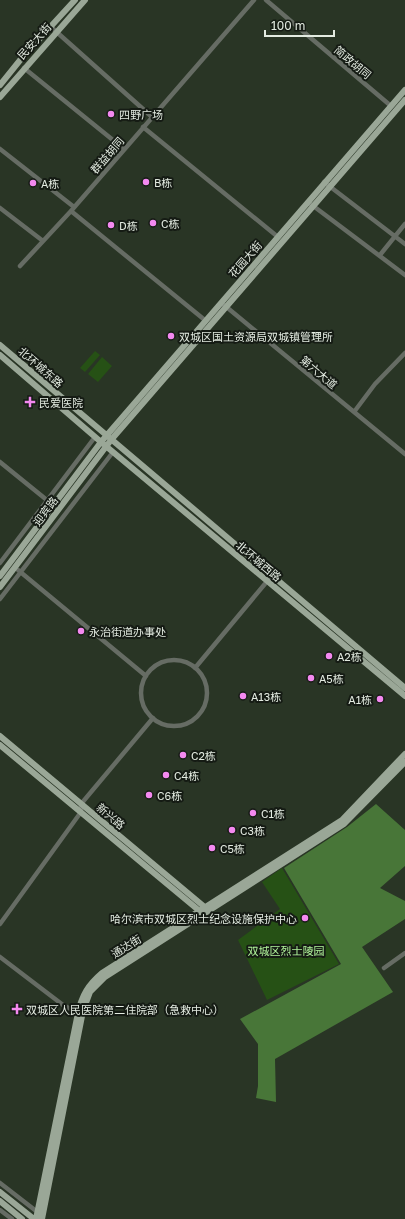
<svg xmlns="http://www.w3.org/2000/svg" width="405" height="1219" font-family="'Golos Text','Noto Sans SC',sans-serif">
  <rect width="100%" height="100%" fill="#293525"/>
  <path fill="#265115" d="M95,351L100,355L85,372L80,368Z
    M102,357L112,366L98,382L88,374Z
    M282,868L339,964L267,1000L238,940L280,909L262,882Z"/>
  <path fill="#487638" d="M376,804L405,830V866L380,888L405,901V919L362,947L393,992L275,1059L276,1102L256,1098L258,1086V1044L240,1019L341,964L284,868L347,827Z"/>
  <g fill="none" stroke-linecap="round" stroke-linejoin="round">
    <path stroke="#666c64" stroke-width="4.5" d="M266,0L391,106
      M51,27L152,117
      M24,68L124,149
      M143,127L278,237
      M0,149L74,207
      M324,182L405,244
      M308,202L405,275
      M0,208L43,241
      M71,211L206,321
      M380,255L405,224
      M20,266L71,211L254,0
      M224,305L405,454
      M354,412L375,384L405,353
      M0,462L53,505
      M0,563L95,437
      M18,570L146,676
      M0,599L113,452
      M141 693a33 33 0 1 1 66 0a33 33 0 1 1-66 0Z
      M195,668L269,579
      M0,924L81,812V804L153,718
      M0,957L63,1005L80,1014
      M384,968L405,953
      M0,1183L40,1214
      M0,1210L12,1219"/>
    <path stroke="#9aa797" stroke-width="6" d="M0,85L21,59L75,0
      M0,97L85,0
      M0,345L405,688
      M0,355L101,442L405,696
      M0,576L101,442L405,90
      M0,587L111,440L405,100
      M0,736L207,909
      M0,745L202,913
      M0,1192L34,1219
      M0,1201L22,1219
      M36,1219L78,1013C82,995 88,985 102,973L342,820L405,754
      M42,1219L83,1011L90,992L105,977L344,824L405,762"/>
  </g>
  <g fill="#f489f0" stroke="#151b14" stroke-width="1.5">
    <circle cx="111" cy="114" r="4"/>
    <circle cx="146" cy="182" r="4"/>
    <circle cx="33" cy="183" r="4"/>
    <circle cx="153" cy="223" r="4"/>
    <circle cx="111" cy="225" r="4"/>
    <circle cx="171" cy="336" r="4"/>
    <path d="M28 396h4v4h4v4h-4v4h-4v-4h-4v-4h4z"/>
    <circle cx="81" cy="631" r="4"/>
    <circle cx="329" cy="656" r="4"/>
    <circle cx="311" cy="678" r="4"/>
    <circle cx="243" cy="696" r="4"/>
    <circle cx="380" cy="699" r="4"/>
    <circle cx="183" cy="755" r="4"/>
    <circle cx="166" cy="775" r="4"/>
    <circle cx="149" cy="795" r="4"/>
    <circle cx="253" cy="813" r="4"/>
    <circle cx="232" cy="830" r="4"/>
    <circle cx="212" cy="848" r="4"/>
    <circle cx="305" cy="918" r="4"/>
    <path d="M15 1003h4v4h4v4h-4v4h-4v-4h-4v-4h4z"/>
  </g>
  <g text-anchor="middle" dominant-baseline="central" stroke-width="4" stroke-linejoin="round" paint-order="stroke">
    <g font-size="11" fill="#e3ebe1" stroke="#151b14">
      <text transform="translate(34 41) rotate(-48)">民安大街</text>
      <text transform="translate(353 62) rotate(40)">简政胡同</text>
      <text transform="translate(107 155) rotate(-49)">群益胡同</text>
      <text transform="translate(245 259) rotate(-49)">花园大街</text>
      <text transform="translate(41 367) rotate(41)">北环城东路</text>
      <text transform="translate(319 372) rotate(40)">第六大道</text>
      <text transform="translate(45 511) rotate(-53)">迎宾路</text>
      <text transform="translate(259 561) rotate(40)">北环城西路</text>
      <text transform="translate(111 816) rotate(40)">新兴路</text>
      <text transform="translate(126 946) rotate(-32)">通达街</text>
    </g>
    <g font-size="11" fill="#e3ebe1" stroke="#151b14" text-anchor="start">
      <text x="119" y="114">四野广场</text>
      <text x="154" y="182">B栋</text>
      <text x="41" y="183">A栋</text>
      <text x="161" y="223">C栋</text>
      <text x="119" y="225">D栋</text>
      <text x="179" y="336">双城区国土资源局双城镇管理所</text>
      <text x="39" y="402">民爱医院</text>
      <text x="89" y="631">永治街道办事处</text>
      <text x="337" y="656">A2栋</text>
      <text x="319" y="678">A5栋</text>
      <text x="251" y="696">A13栋</text>
      <text x="372" y="699" text-anchor="end">A1栋</text>
      <text x="191" y="755">C2栋</text>
      <text x="174" y="775">C4栋</text>
      <text x="157" y="795">C6栋</text>
      <text x="261" y="813">C1栋</text>
      <text x="240" y="830">C3栋</text>
      <text x="220" y="848">C5栋</text>
      <text x="297" y="918" text-anchor="end">哈尔滨市双城区烈士纪念设施保护中心</text>
      <text x="26" y="1009">双城区人民医院第二住院部（急救中心）</text>
    </g>
    <g font-size="11" fill="#b0f39a" stroke="#151b14">
      <text x="286" y="950">双城区烈士陵园</text>
    </g>
  </g>
  <path d="M265 30v6h69v-6" fill="none" stroke="#e3ebe1" stroke-width="2"/>
  <text x="271" y="30" font-size="12" fill="#e3ebe1" stroke="#151b14" stroke-width="3" paint-order="stroke">100 m</text>
</svg>
